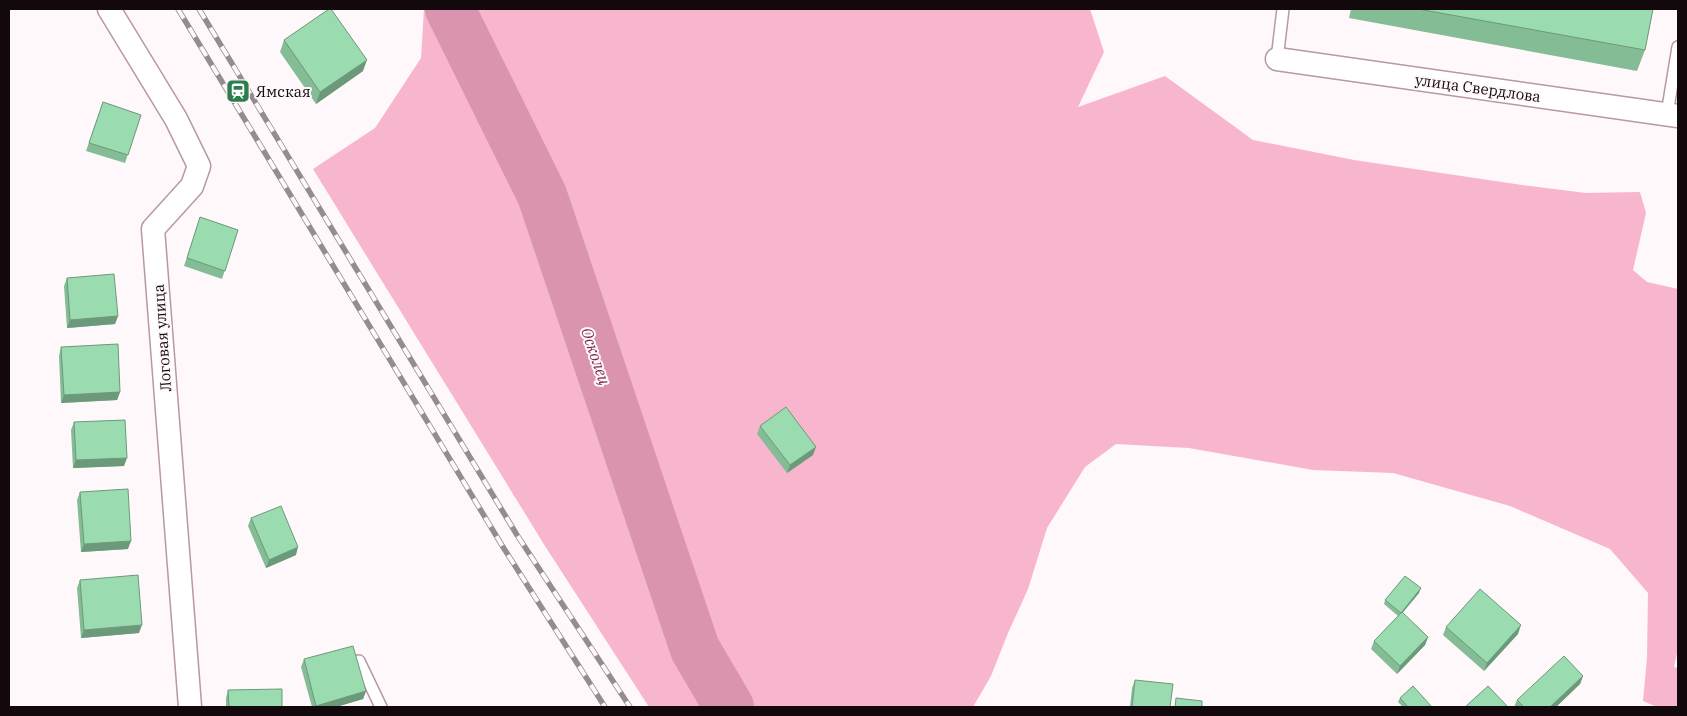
<svg xmlns="http://www.w3.org/2000/svg" width="1687" height="716" font-family="'IBM Plex Serif',serif">
  <rect width="100%" height="100%" fill="#fef8fa"/>
  <path fill="#f8b5ce" d="M424,9H1090L1104,52L1078,107L1165,76L1253,140L1354,160L1522,185L1586,193L1640,192L1646,213L1633,270L1647,282L1678,289V649L1674,667L1678,668V707H1657L1643,701L1647,658L1648,593L1610,549L1510,506L1393,473L1313,470L1189,448L1116,444L1085,467L1047,528L1028,589L1008,633L991,676L973,707H649L545,546L313,169L375,128L421,58Z"/>
  <g fill="none" stroke-linecap="round" stroke-linejoin="round">
    <path stroke="#da94af" stroke-width="50" d="M450,9L542,195L695,649L729,707"/>
    <g stroke="#b798a3" stroke-width="14">
      <path id="service" d="M1277,59L1283,9
        M1667,114L1678,47
        M359,661L381,707"/>
    </g>
    <g stroke="#b798a3" stroke-width="25">
      <path id="minor" d="M109,9L176,119L199,166L192,186L153,229L190,707
        M1277,59L1678,116"/>
    </g>
    <use href="#service" stroke="#fff" stroke-width="11"/>
    <use href="#minor" stroke="#fff" stroke-width="22"/>
    <g stroke="#948c8f" stroke-width="5.5">
      <path id="rail" d="M178,9L503,547L605,707
        M199,9L517,535L630,707"/>
    </g>
    <use href="#rail" stroke="#fef8fa" stroke-width="4" stroke-dasharray="11" stroke-linecap="butt"/>
  </g>
  <path fill="#84bc96" d="M1351,9H1653L1645,50L1637,71L1349,18Z
    M284,40L363,71L316,104L280,52Z
    M103,102L141,115L125,163L86,151Z
    M200,217L238,230L222,279L184,266Z
    M67,278L118,316L115,324L67,328L64,286Z
    M61,347L120,392L117,400L61,403L59,356Z
    M74,422L124,466L73,468L71,430Z
    M760,426L813,455L787,473L757,434Z
    M80,492L128,549L81,552L77,500Z
    M251,518L296,555L266,568L248,526Z
    M80,580L139,633L81,638L77,588Z
    M1419,593L1402,613L1428,637L1425,645L1397,674L1371,649L1374,641L1398,616L1384,604L1385,600Z
    M1446,627L1518,634L1484,671L1443,635Z
    M304,659L366,691L363,699L336,707H312L301,667Z
    M1583,676L1580,684L1556,707H1514L1517,700Z
    M1135,680L1170,707H1130L1132,688Z
    M228,690L282,707H226V698Z
    M1400,698L1432,707H1403L1398,702Z"/>
  <path fill="#6c997a" d="M367,60L363,71L316,104L320,92Z
    M118,316L115,324L67,328L70,320Z
    M120,392L117,400L61,403L64,395Z
    M816,447L813,455L787,473L790,465Z
    M127,458L124,466L73,468L76,460Z
    M131,541L128,549L81,552L84,544Z
    M298,547L296,555L266,568L269,560Z
    M1421,588L1419,593L1399,617L1401,613Z
    M142,625L139,633L81,638L84,630Z
    M1521,625L1518,634L1484,671L1487,663Z
    M1428,637L1425,645L1397,674L1400,666Z
    M1583,676L1580,684L1556,707H1550Z
    M366,691L363,699L336,707H316V706Z"/>
  <path fill="#9adbaf" stroke="#6c997a" d="M329,9H331L367,60L320,92L284,40Z
    M1418,9H1653L1645,50Z
    M103,102L141,115L128,155L89,143Z
    M200,217L238,230L225,271L187,258Z
    M114,274L118,316L70,320L67,278Z
    M118,344L120,392L64,395L61,347Z
    M786,407L816,447L790,465L760,426Z
    M125,420L127,458L76,460L74,422Z
    M128,489L131,541L84,544L80,492Z
    M281,506L298,547L269,560L251,518Z
    M138,575L142,625L84,630L80,580Z
    M1405,576L1421,588L1401,613L1385,600Z
    M1480,589L1521,625L1487,663L1446,627Z
    M1402,612L1428,637L1400,666L1374,641Z
    M353,646L366,691L316,706L304,659Z
    M1564,656L1583,676L1550,707H1524L1517,700Z
    M1135,680L1173,684L1170,707H1132Z
    M1413,686L1432,707H1408L1400,698Z
    M1488,686L1508,707H1465Z
    M282,689V707H229L228,690Z
    M1176,698L1202,701V707H1175Z"/>
  <defs>
    <g id="station-square" transform="scale(1.25)"><rect x="-9" y="-9" width="18" height="18" rx="4" fill="#2d7d4e" stroke="#fef8fa"/><path d="M-3-6H3Q5-6 5-4V2Q5 4 3 4L4.5 6H3L1.5 4h-3L-3 6H-4.5L-3 4Q-5 4-5 2V-4Q-5-6-3-6ZM-3.5-4v3h7v-3ZM-3.5 1v1.5H-2V1ZM2 1v1.5H3.5V1Z" fill="#fff"/></g>
  </defs>
  <g fill-rule="evenodd">
    <use href="#station-square" x="238" y="91"/>
  </g>
  <g text-anchor="middle" dominant-baseline="central" stroke-width="4" stroke-linejoin="round" paint-order="stroke">
    <g font-size="15" fill="#13090d" stroke="#fef8fa">
      <text transform="translate(1478 88) rotate(8)">улица Свердлова</text>
      <text transform="translate(162 338) rotate(-94)">Логовая улица</text>
    </g>
    <g font-size="15" fill="#13090d" stroke="#fef8fa" text-anchor="start">
      <text x="256" y="91">Ямская</text>
    </g>
    <g font-size="16" font-style="italic" fill="#7c2a51" stroke="#fef8fa">
      <text transform="translate(596 356) rotate(71)">Осколец</text>
    </g>
  </g>
  <rect width="1687" height="716" fill="none" stroke="#13090d" stroke-width="20"/>
</svg>
